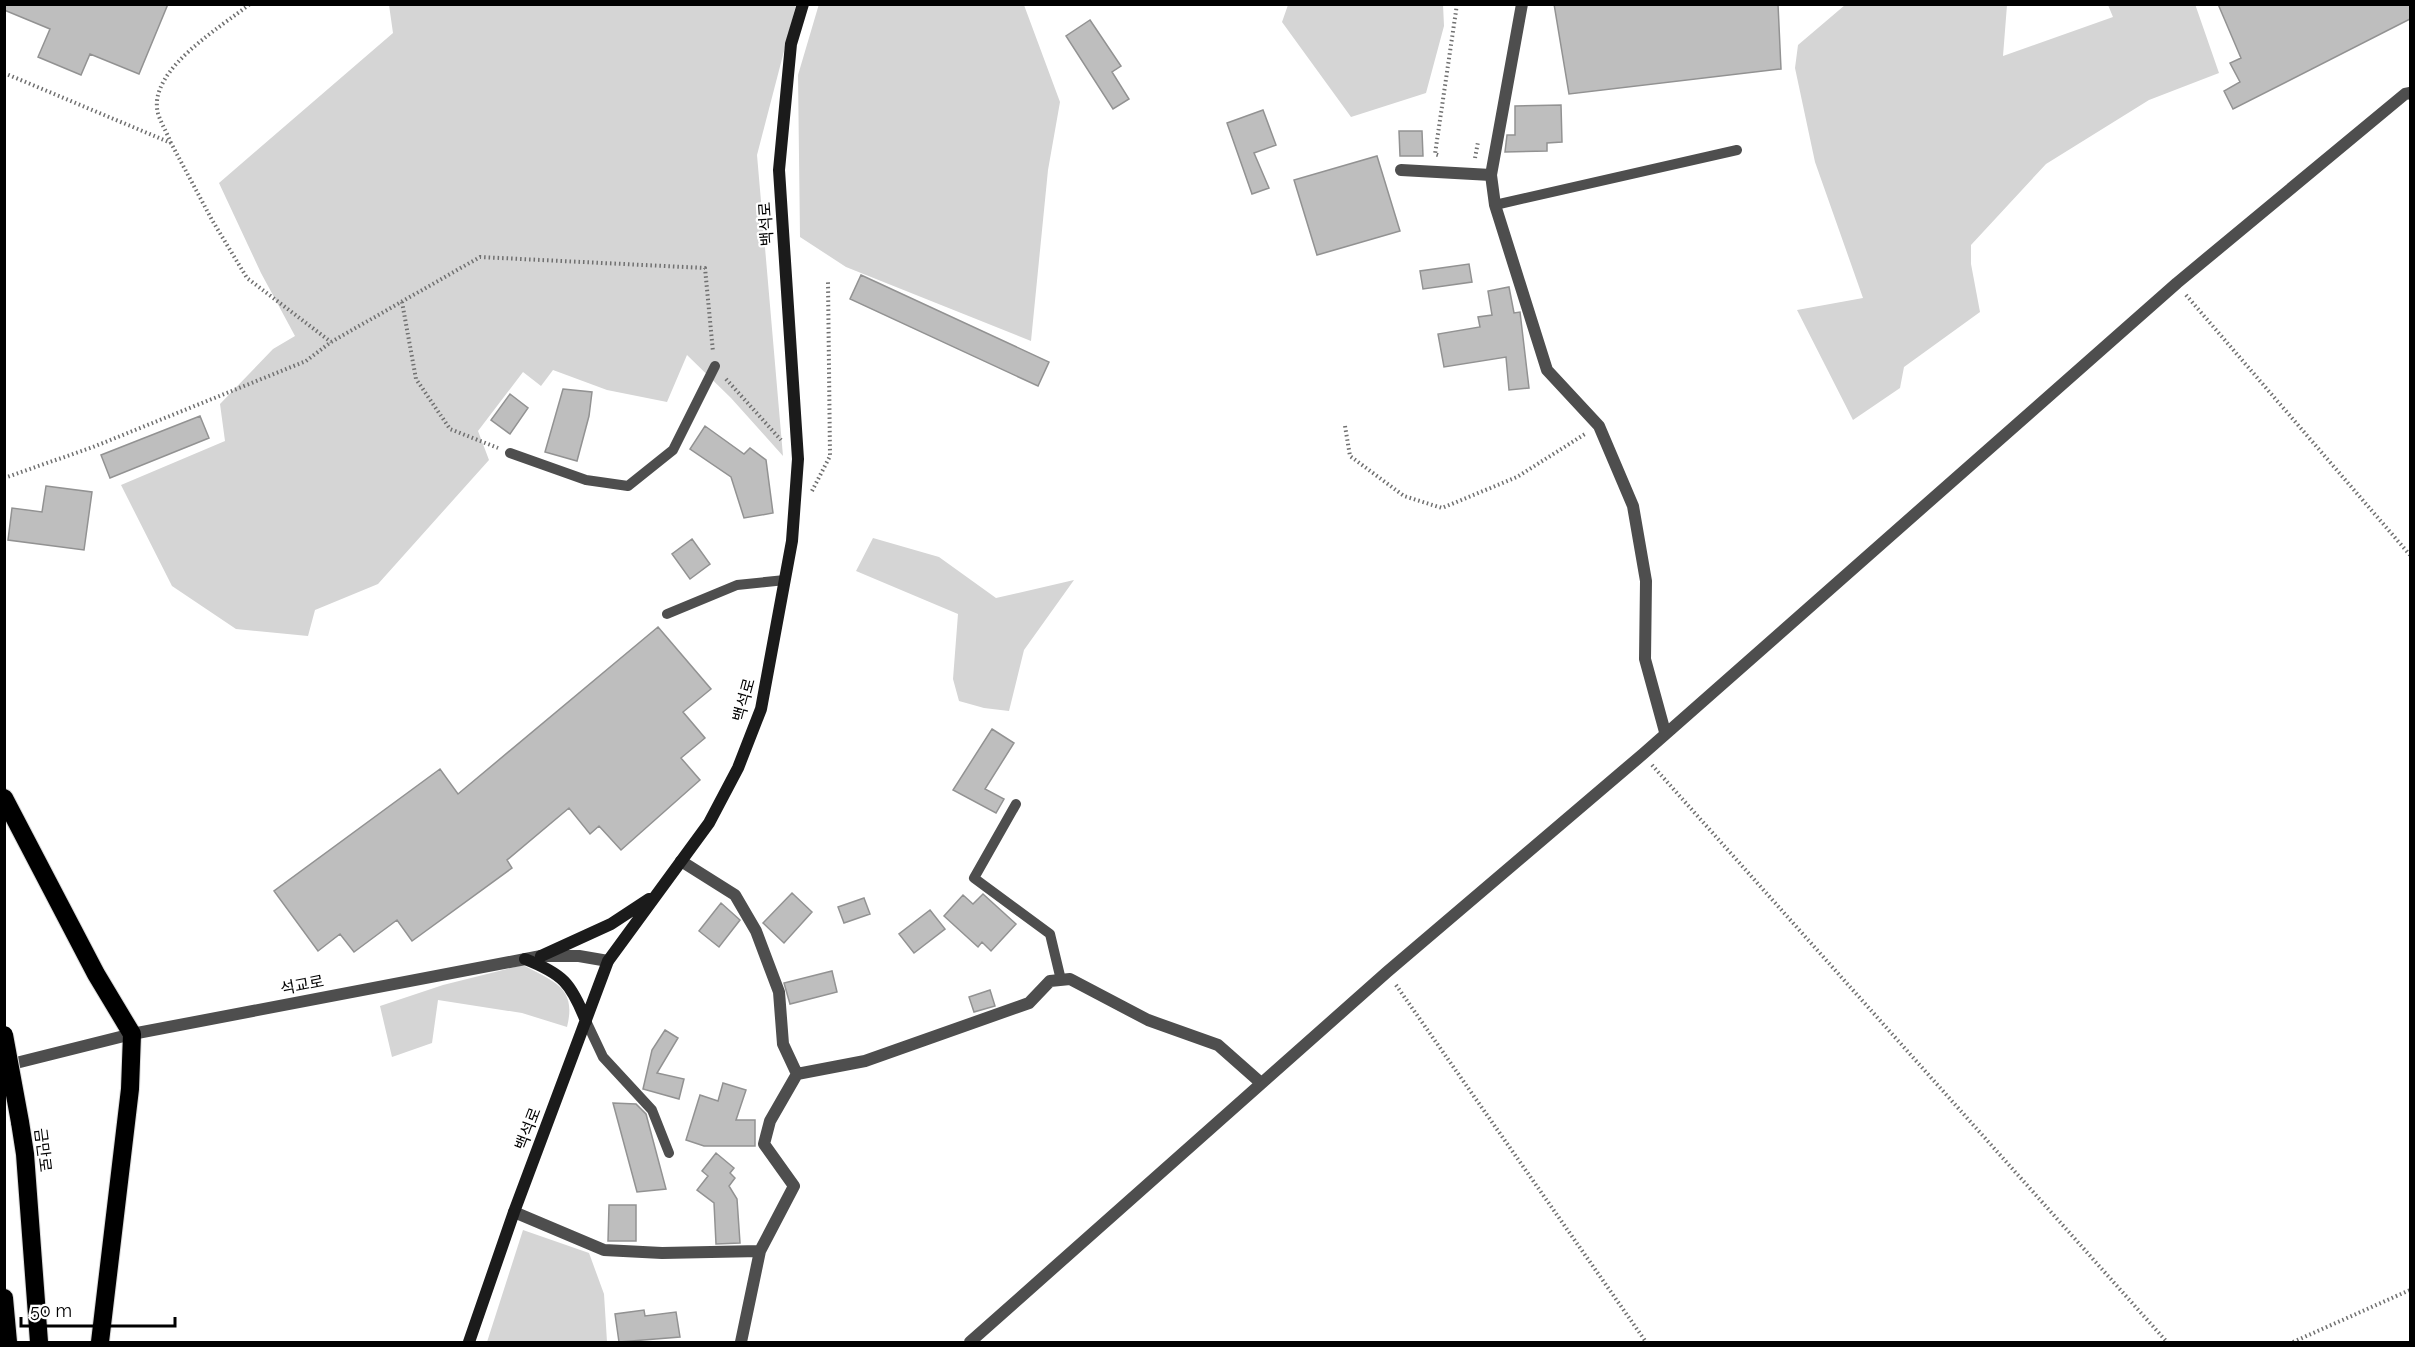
<svg xmlns="http://www.w3.org/2000/svg" width="2415" height="1347" font-family="Raleway,'Noto Sans KR',sans-serif">
  <rect width="100%" height="100%" fill="#fff"/>
  <path fill="#d5d5d5" d="M819,4L1024,5L1060,102L1048,170L1031,341L846,267L800,237L798,75Z
    M1443,4L1444,26L1426,93L1351,117L1282,22L1288,5Z
    M2195,4L2219,73L2149,100L2046,164L1971,245V264L1980,312L1904,367L1900,388L1853,420L1797,310L1863,298L1815,162L1795,68L1798,45L1845,5H2007L2003,56L2113,17L2108,5Z
    M389,5H796L757,155L783,456L731,398L687,355L667,402L607,390L553,370L541,386L523,372L478,431L489,460L378,584L315,610L308,636L236,629L172,586L121,485L225,441L220,404L273,349L295,336L261,273L219,183L393,33Z
    M873,538L939,557L996,598L1074,580L1024,650L1009,711L984,708L959,701L953,679L958,614L856,571Z
    M523,965C554,982 577,987 567,1027L522,1013L438,1000L432,1043L392,1057L380,1006L443,985Z
    M523,1230L589,1253L604,1294L607,1342H487Z"/>
  <path fill="#bebebe" stroke="#929292" stroke-width="1.5" d="M4,4H168L139,74L90,54L81,75L38,57L50,29L4,10Z
    M1554,4H1778L1781,69L1569,94Z
    M2218,4H2410V19L2233,109L2224,91L2240,82L2230,63L2241,58Z
    M1090,20L1121,66L1112,72L1129,99L1113,109L1066,36Z
    M1561,105L1562,142L1547,143V151L1505,152L1507,135H1515V106Z
    M1263,110L1276,145L1254,153L1269,188L1252,194L1227,123Z
    M1399,131H1422L1423,156H1400Z
    M1377,156L1400,231L1317,255L1294,180Z
    M1469,264L1472,282L1423,289L1420,271Z
    M861,275L1049,362L1038,386L850,299Z
    M1509,287L1514,313L1520,312L1529,388L1509,390L1506,357L1444,367L1438,334L1480,327L1478,317L1492,315L1488,291Z
    M563,389L592,392L589,416L577,461L545,452Z
    M510,394L528,408L510,434L491,420Z
    M200,416L209,438L110,478L101,455Z
    M705,426L744,454L750,448L766,460L773,513L744,518L731,477L690,449Z
    M46,486L92,492L84,550L8,540L12,508L42,512Z
    M692,539L710,564L690,579L672,554Z
    M658,627L711,689L683,712L705,738L681,758L700,780L621,850L599,826L590,834L569,808L507,860L512,868L412,941L397,920L354,952L340,934L318,951L274,891L440,769L458,794Z
    M992,729L1014,743L985,789L1004,799L996,813L953,790Z
    M792,893L812,912L784,943L763,923Z
    M983,894L1016,924L991,951L982,942L978,947L944,916L963,895L973,904Z
    M864,898L870,914L844,923L838,907Z
    M721,903L740,920L719,947L699,931Z
    M930,910L945,929L914,953L899,934Z
    M832,971L837,992L790,1004L784,983Z
    M990,990L995,1006L974,1012L969,997Z
    M665,1030L678,1038L657,1073L684,1079L679,1099L643,1089L652,1050Z
    M723,1083L746,1090L736,1120H755V1146H704L686,1140L700,1095L718,1101Z
    M613,1103L636,1104L646,1114L666,1189L637,1192Z
    M716,1153L734,1168L730,1173L735,1178L729,1186L737,1199L740,1243L716,1244L714,1203L697,1190L708,1176L702,1171Z
    M609,1205H636V1241H608Z
    M644,1310L645,1316L676,1312L680,1337L619,1342L615,1314Z"/>
  <g fill="none" stroke-linecap="round" stroke-linejoin="round">
    <g stroke="#dbdbdb" stroke-width="20">
      <path id="highway" d="M4,798L96,974L132,1034L130,1089L100,1342
        M20,1122L25,1154L39,1342
        M4,1298L8,1342"/>
    </g>
    <path stroke="#707070" stroke-width="4" stroke-dasharray="1.5 3" stroke-linecap="butt" d="M4,73L171,143L212,220L247,278L331,342
      M171,143C167,132 158,119 157,108C153,67 221,27 250,4
      M1438,155L1435,154L1457,4
      M1475,158L1478,142
      M2186,295L2410,555
      M402,302L416,379L450,429L498,448
      M726,379L781,440
      M1345,426L1350,456L1404,496L1442,508L1517,477L1585,434
      M4,478L93,447L306,361L331,342L480,257L705,268L713,352
      M812,491L830,456L828,281
      M1652,765L2167,1342
      M1396,985L1646,1342
      M2293,1342L2410,1290"/>
    <path stroke="#4e4e4e" stroke-width="10" d="M1495,205L1737,150
      M510,453L586,480L628,486L673,450L715,366
      M667,614L737,585L785,580
      M1016,804L974,878L1050,934L1061,980
      M586,1021L603,1057L652,1110L669,1153"/>
    <path stroke="#4e4e4e" stroke-width="12" d="M1522,4L1491,175L1495,205L1547,370L1599,426L1633,506L1646,581L1645,659L1665,732
      M1401,170L1491,175
      M681,861L735,895L756,931L779,992L783,1044L797,1074L865,1061L1029,1003L1050,981L1070,979L1148,1020L1218,1045L1261,1083
      M4,1066L132,1034L541,956H579L608,961
      M514,1212L604,1250L662,1253L760,1251
      M741,1342L760,1251L794,1186L764,1144L770,1121L797,1074
      M970,1342L1387,972L1643,754L2177,283L2405,94L2410,93"/>
    <path stroke="#1b1b1b" stroke-width="12" d="M541,956L611,924L649,899
      M525,959C563,974 571,983 586,1021
      M469,1342L514,1212L608,961L709,823L738,768L761,709L792,541L798,459L779,170L791,44L803,4"/>
    <use href="#highway" stroke="#000" stroke-width="18"/>
    <g stroke="#dbdbdb" stroke-width="20" stroke-linecap="butt">
      <path id="highway-bridge" d="M4,1035L20,1122"/>
    </g>
    <use href="#highway-bridge" stroke="#000" stroke-width="18"/>
  </g>
  <g text-anchor="middle" dominant-baseline="central" stroke-width="4.5" stroke-linejoin="round" paint-order="stroke">
    <g font-size="16" fill="#000" stroke="#fff">
      <text transform="translate(766 224) rotate(-94)">백석로</text>
      <text transform="translate(744 700) rotate(-75)">백석로</text>
      <text transform="translate(302 985) rotate(-11)">석교로</text>
      <text transform="translate(528 1129) rotate(-69)">백석로</text>
      <text transform="translate(43 1150) rotate(83)">금만로</text>
    </g>
  </g>
  <rect width="2415" height="1347" fill="none" stroke="#000000" stroke-width="12"/>
  <path d="M21 1317v9h154v-9" fill="none" stroke="#000000" stroke-width="3"/>
  <text x="30" y="1317" font-size="18" fill="#000000" stroke="#ffffff" stroke-width="4.5" paint-order="stroke">50 m</text>
</svg>
